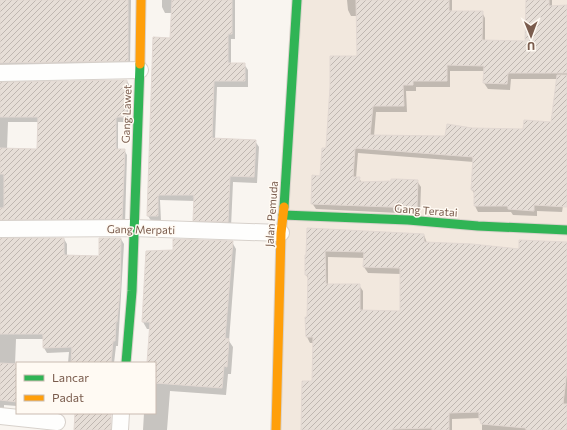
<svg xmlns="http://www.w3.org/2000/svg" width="567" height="430" font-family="Commissioner,sans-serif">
  <defs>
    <pattern id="building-hatch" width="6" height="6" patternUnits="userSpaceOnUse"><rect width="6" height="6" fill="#e6ded7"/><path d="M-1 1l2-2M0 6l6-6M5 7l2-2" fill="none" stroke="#bfb7b1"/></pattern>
  </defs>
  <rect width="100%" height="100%" fill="#f9f5f0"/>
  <path fill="#f2e8de" d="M297,0H567V430H270Z"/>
  <path fill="#0003" fill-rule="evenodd" d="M0,0H131L130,66L0,70Z
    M162,0H235V39H231V64H244L248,70V87H217L215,139L255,141L259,147L257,183L233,182L231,227L197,226L194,220L195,201L160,200L161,221L152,222L148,216L171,39L172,13H165L162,7Z
    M347,0H452V12H482L485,18V41L525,42L527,0H552V7L567,6V181L562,212L537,211V216L513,215L511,212H478L475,206V195L472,190L474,162L358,153L356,178H359L362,183L417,181L421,187L420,214L316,209L312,203L321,177L327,149L358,57V16H351L348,10ZM450,71H485L484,83L488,89L510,90L511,79H557L552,123L524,130L471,129L446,137L374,136L376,112H407L406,91H416V87H450Z
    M127,81L130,86L128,122H118V150H124L127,155L125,224L0,226V83ZM8,122H39L38,150L7,149Z
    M308,230L424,235L427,243L567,287V430H482V423L480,418L452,419V430H302L313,382L314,343H310L307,337L306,318H308L309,280L306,275V256H307ZM328,257L365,258L364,267L368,273L401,274V312L363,311V291L359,285H328Z
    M0,239H64L67,244V256L100,257L121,239L124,244L118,346H116L114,363H68L69,352L47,353L44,348V339H16L15,365H17V406L4,405V410H0Z
    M232,242L236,249L229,341L233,347L231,374H228L226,395L170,391L167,430H143L144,413H155V363H148L151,329H147L143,322L174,251Z"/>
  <path fill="url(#building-hatch)" stroke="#e2d8d2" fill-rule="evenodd" d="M0,0H128V61L0,63Z
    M172,0H232V34H228V63H245V81H214L212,138L256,140L254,177L230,176L228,222L193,221L194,195H158V216H147L153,37L170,38Z
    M356,0H449V11H483L482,40L525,41L526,0H549V6L567,5V73H508L507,84L483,83L484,66L447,65V81H413V85H403L404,106H373L370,135L445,136L447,124L472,128L523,129L524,120L551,122L557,75H567V207L534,205V211L508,209V206H474V190H471L473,157L355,148L353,177H360L359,182L391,181V179H396L418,180L417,208L311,204L312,175L320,176L322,148H326L330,87V56H357Z
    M127,80L126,117H116V149H125L122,219L0,220V208H4V174H0V148L37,149L38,117H0V82Z
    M307,228L424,234V242L472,244L519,249V240L567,242V370L563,404H567V430H526V428L481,424L480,420H479V412L449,413V430H432V428L392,429V430H301L302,381H312L313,337H306L305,317H307L308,275H305V255H306ZM325,251L364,252L363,267L400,268V311L360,310V284H326Z
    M0,238H64V255L99,256V238H121L120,290L117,322H116L115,341H113L111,363H71L72,347L43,348V334H0Z
    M173,239L233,241L225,338L229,339L227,367L224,366L222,388L155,383V363H147L150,322H142L146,251L173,250Z
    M0,363L17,364V402L0,400Z
    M75,413H111V430H74Z"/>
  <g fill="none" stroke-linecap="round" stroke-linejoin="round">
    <g stroke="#d7d1cb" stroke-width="18">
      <path id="street" d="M0,73L140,70
        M0,229L133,228L281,233
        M0,416L57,422
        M120,430L121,413"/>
    </g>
    <g stroke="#d9d2cb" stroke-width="11">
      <path id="fast" d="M284,207L297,0
        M283,215L408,220L478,226L567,230
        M126,363L132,291L140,64"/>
    </g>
    <g stroke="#d9d2cb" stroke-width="11">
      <path id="slow" d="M140,64L141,0
        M276,430L281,233L284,207"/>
    </g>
    <use href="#street" stroke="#fefefd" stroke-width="16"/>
    <use href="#fast" stroke="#30b455" stroke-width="9"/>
    <use href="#slow" stroke="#ff9f0a" stroke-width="9"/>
  </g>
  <g text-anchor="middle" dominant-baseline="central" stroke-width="3" stroke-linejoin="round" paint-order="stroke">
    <g font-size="11" fill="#7a5c4d" stroke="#fffaf3">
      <text transform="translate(126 114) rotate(-88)">Gang Lawet</text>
      <text transform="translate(426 210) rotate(4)">Gang Teratai</text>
      <text transform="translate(271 214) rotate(-86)">Jalan Pemuda</text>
      <text transform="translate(141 229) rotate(1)">Gang Merpati</text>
    </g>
  </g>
  <rect x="16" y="362" width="140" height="52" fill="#fffaf3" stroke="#cabbb1"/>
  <rect x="24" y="375" width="20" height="6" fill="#30b455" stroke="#cabbb1"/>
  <text x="52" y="382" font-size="12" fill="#7a5c4d">Lancar</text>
  <rect x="24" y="395" width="20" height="6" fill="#ff9f0a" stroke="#cabbb1"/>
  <text x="52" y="402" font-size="12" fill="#7a5c4d">Padat</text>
  <g transform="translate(531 36) rotate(179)" stroke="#fffaf3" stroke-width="3" paint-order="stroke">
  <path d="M0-3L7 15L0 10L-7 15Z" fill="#7a5c4d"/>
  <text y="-6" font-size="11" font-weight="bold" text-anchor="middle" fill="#7a5c4d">U</text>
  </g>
</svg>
